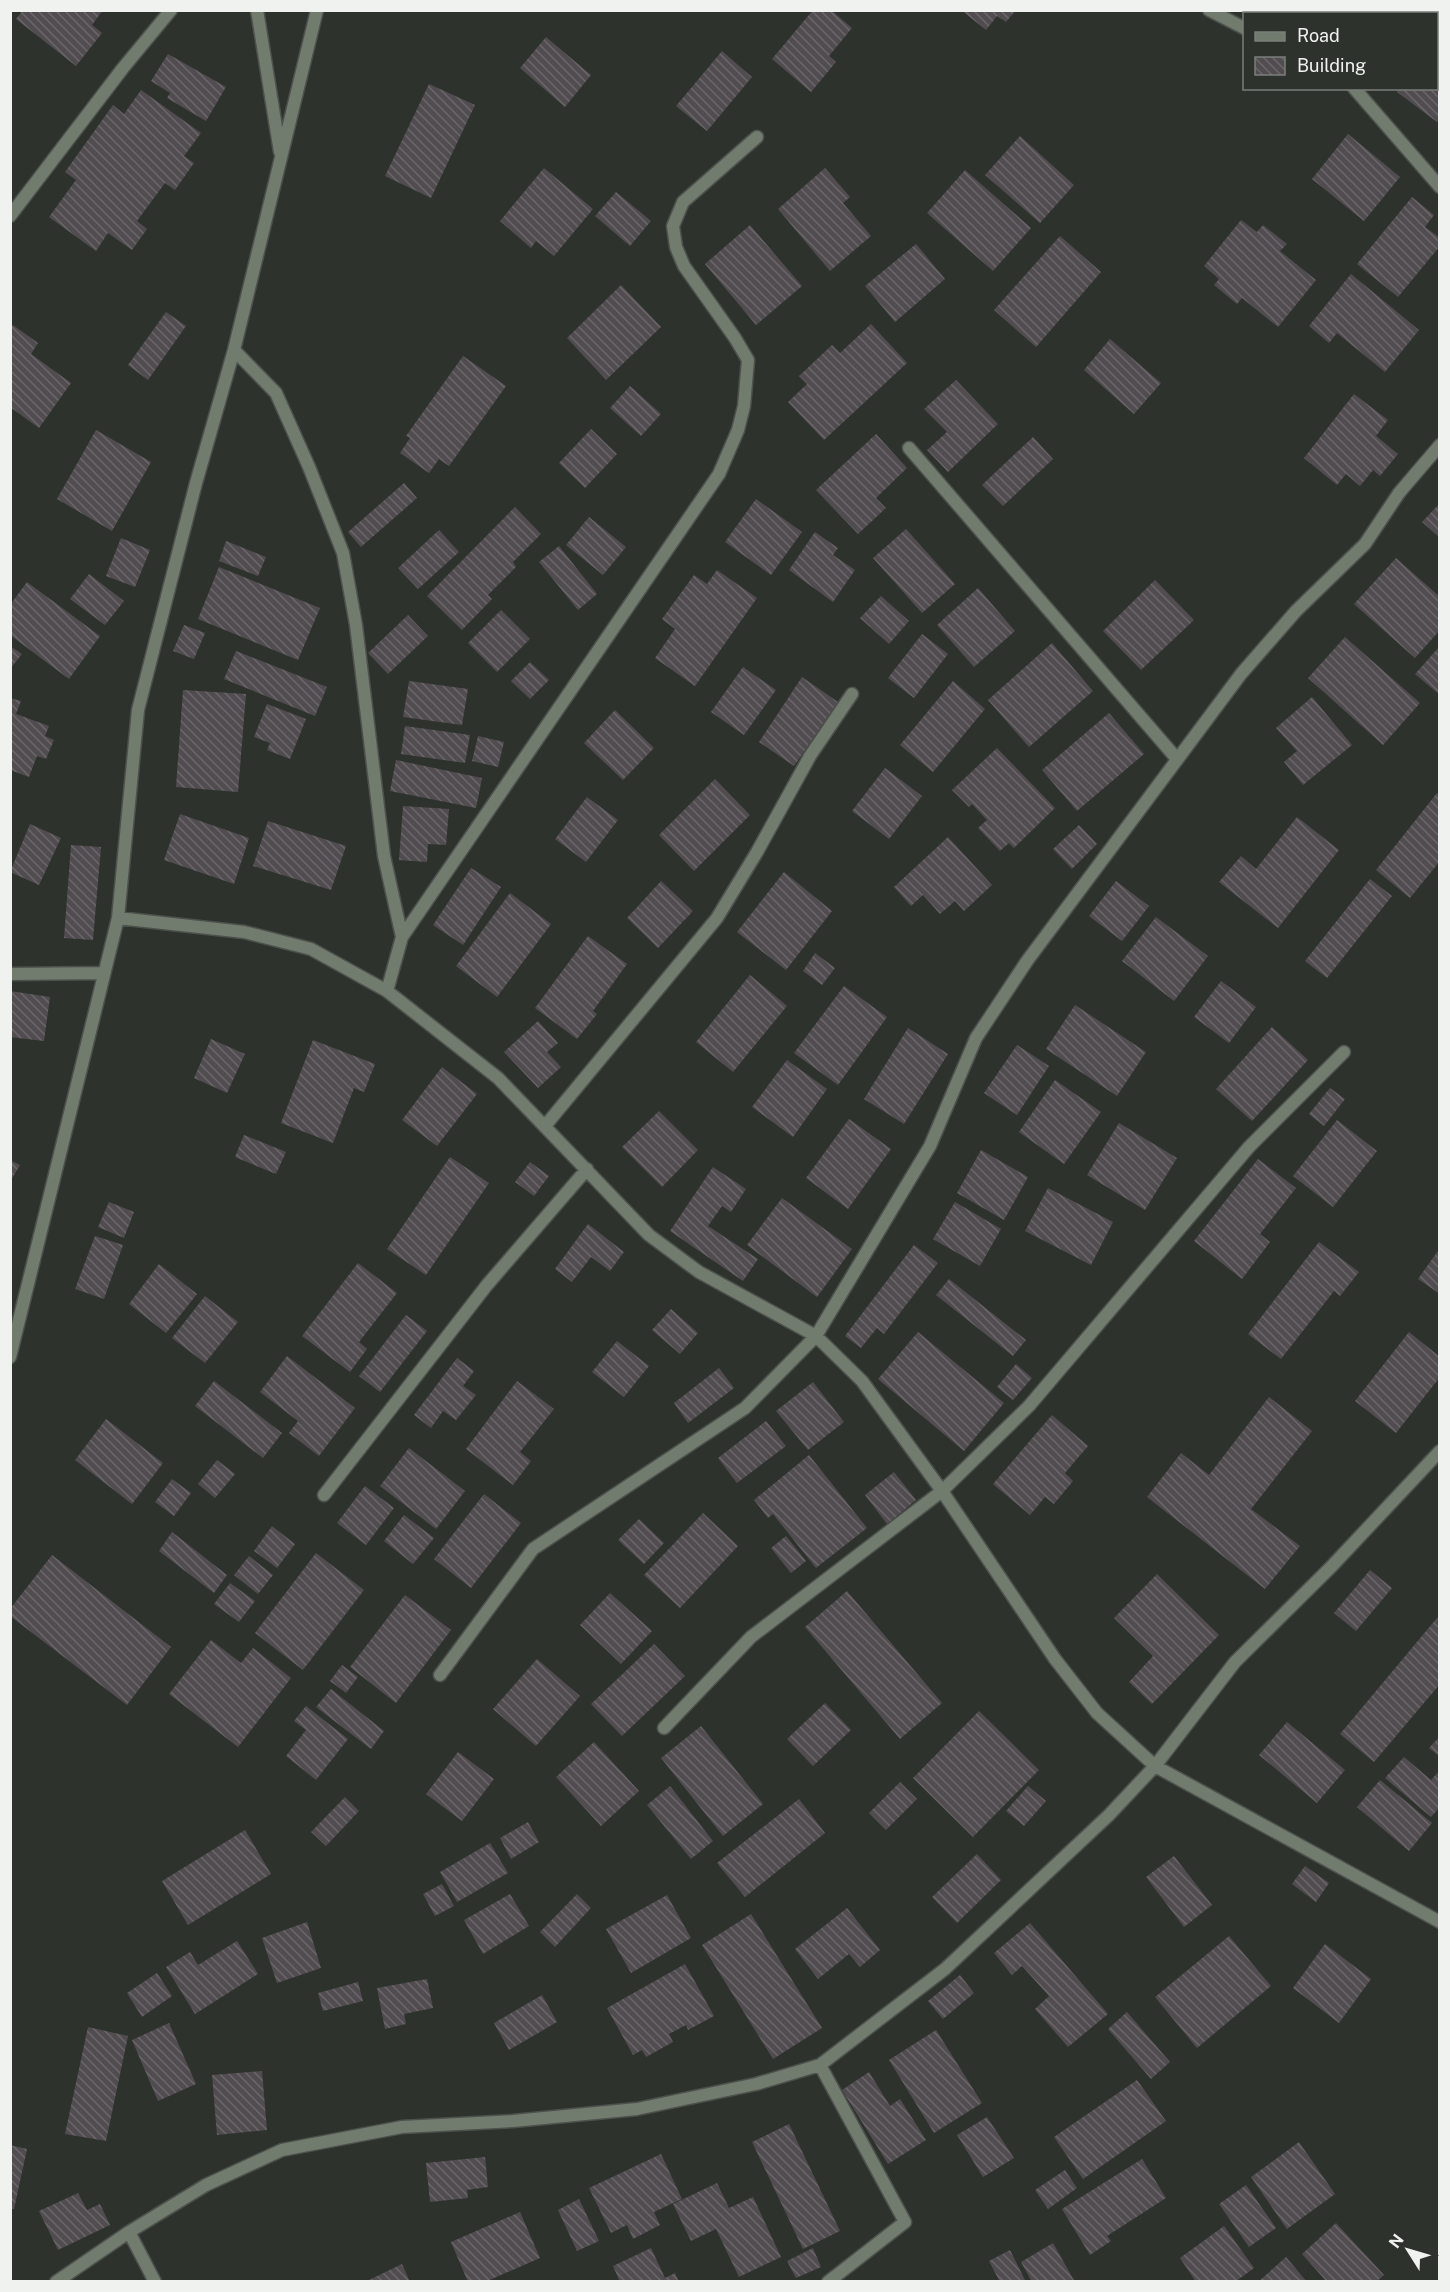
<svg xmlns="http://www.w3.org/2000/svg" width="1450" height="2292" font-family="'Public Sans',sans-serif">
  <defs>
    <pattern id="building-back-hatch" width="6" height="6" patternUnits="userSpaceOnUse" patternTransform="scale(1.5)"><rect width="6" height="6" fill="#514c50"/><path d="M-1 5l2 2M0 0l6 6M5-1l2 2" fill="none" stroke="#6a666a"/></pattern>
  </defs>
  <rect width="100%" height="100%" fill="#2e322d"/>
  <path fill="url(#building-back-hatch)" d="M23,10H103L92,25L102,33L76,66L16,19Z
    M813,10H831L852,28L829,56L836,62L811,92L772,59Z
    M961,10H1016L1006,22L997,16L986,30Z
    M546,37L591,75L565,107L520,68Z
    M1436,46L1440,48V120L1437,122L1397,92L1400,88H1436Z
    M722,51L752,77L707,131L676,106Z
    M168,54L226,87L206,121L167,98L170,93L151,81Z
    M429,84L475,105L431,198L385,176Z
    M141,90L201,133L184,156L194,163L175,190L165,183L137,221L147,229L132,250L108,233L96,251L49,217L76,180L65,172L113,105L124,114Z
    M1348,134L1400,177L1364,221L1312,179Z
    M1020,136L1074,185L1040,223L985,175Z
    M544,168L593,209L554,256L536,241L531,248L500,221Z
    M825,168L850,197L843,203L871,236L830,271L778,209Z
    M965,170L1031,228L993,271L927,213Z
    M616,192L651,221L630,246L595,216Z
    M1412,197L1434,215L1425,227L1440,238V246L1398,297L1357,264Z
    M1241,220L1257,232L1263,225L1287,244L1280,251L1316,280L1278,327L1242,298L1237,304L1214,285L1219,279L1204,266Z
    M750,225L802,286L756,325L705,264Z
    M1060,236L1101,272L1036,347L994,310Z
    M916,244L945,279L895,322L865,286Z
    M1351,274L1419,330L1385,372L1337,333L1329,343L1309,326Z
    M621,285L661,327L606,380L567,338Z
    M166,312L186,326L148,380L128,365Z
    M871,324L907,363L824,440L788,402L807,384L799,376L832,345L840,353Z
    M13,325L38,343L31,354L71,383L39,428L10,407V327Z
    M1110,339L1161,383L1134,414L1084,370Z
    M463,356L506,386L449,466L439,459L429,473L400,453L410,438L406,436Z
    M956,380L998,424L948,472L927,450L947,432L924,409Z
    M630,386L661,414L641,436L610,408Z
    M1354,394L1388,420L1376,436L1398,454L1380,476L1373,470L1360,486L1346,474L1337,485L1304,458Z
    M591,429L617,454L585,488L559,463Z
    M96,430L151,462L112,531L57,499Z
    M876,434L907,468L876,498L886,508L858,534L816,490Z
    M1033,437L1053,459L1003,506L982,485Z
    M404,483L417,498L361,547L348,532Z
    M756,499L802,532L771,575L725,542Z
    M1440,503V538L1422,522Z
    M515,507L541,534L513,562L516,567L488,595L492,599L462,630L427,596Z
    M589,517L626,547L603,575L566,545Z
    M906,529L955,584L922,613L873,558Z
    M439,530L459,552L418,589L398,568Z
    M815,532L838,548L833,555L855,570L833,602L789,570Z
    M121,538L150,550L135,587L106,576Z
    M226,541L266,557L258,576L219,561Z
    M559,546L597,594L578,610L539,562Z
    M1396,558L1440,597V630L1415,658L1354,604Z
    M219,567L320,608L298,660L198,619Z
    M717,570L757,598L695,686L655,658L675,629L662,619L694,575L707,584Z
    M89,574L124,601L105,625L70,599Z
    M1155,580L1194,620L1141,670L1103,631Z
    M27,582L100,636L69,679L10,635V605Z
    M978,588L1015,631L974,667L937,625Z
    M881,596L909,621L889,644L860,618Z
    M501,610L530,639L497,672L468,643Z
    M408,615L428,636L388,674L368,653Z
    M184,625L205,633L194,659L173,651Z
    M922,634L948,654L914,698L888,678Z
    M1345,637L1420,703L1383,745L1308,678Z
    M1052,643L1093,691L1029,747L988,700Z
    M10,646L22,654L10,669Z
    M1440,646V695L1415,674Z
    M236,651L327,687L315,716L224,679Z
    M530,662L549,680L530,699L511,681Z
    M743,667L776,690L744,735L711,712Z
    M802,677L838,702L794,766L759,742Z
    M409,681L468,689L462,725L403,717Z
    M953,681L985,709L933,772L900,745Z
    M183,690L246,694L238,792L176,787Z
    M1312,697L1352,745L1303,785L1284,762L1297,751L1276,728Z
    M10,698L21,701L16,714L49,726L45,736L54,740L46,759L37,756L29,777L10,770Z
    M267,704L306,719L290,759L267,750L270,743L254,737Z
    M615,710L654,748L623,780L584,743Z
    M1109,713L1144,754L1077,811L1042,770Z
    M405,726L470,735L465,763L401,754Z
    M478,736L504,742L498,767L472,761Z
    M997,748L1055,808L1014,848L1009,843L1000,851L978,828L987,820L972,804L969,807L952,790Z
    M396,760L482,778L476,808L390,791Z
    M885,768L922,796L889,839L852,811Z
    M715,779L750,815L694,871L659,835Z
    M1437,793L1440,795V861L1410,898L1376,870Z
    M587,797L618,820L586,862L555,839Z
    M403,806L449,809L446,845L428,844L427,862L399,860Z
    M180,814L249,838L234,884L164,860Z
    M1297,817L1339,850L1278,928L1219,882L1241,856L1256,869Z
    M268,821L346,846L331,890L253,866Z
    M30,824L61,838L39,885L10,872Z
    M1079,825L1097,844L1072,869L1053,849Z
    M948,837L992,885L964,911L955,901L940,914L923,895L911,906L894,887Z
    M71,845L101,847L93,940L64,938Z
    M471,868L501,887L463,945L433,925Z
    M784,872L832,911L786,970L737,932Z
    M1370,879L1392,896L1327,978L1305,961Z
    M661,881L693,911L658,948L627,918Z
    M1116,881L1149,906L1122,941L1089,916Z
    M510,893L551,924L497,997L456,966Z
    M1156,917L1208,956L1174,1001L1122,961Z
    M588,936L627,964L593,1011L597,1014L577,1039L535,1008Z
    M815,953L835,968L822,985L803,971Z
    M750,975L787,1006L733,1072L696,1042Z
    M1221,981L1256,1007L1229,1043L1194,1017Z
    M844,986L887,1017L838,1085L794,1053Z
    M10,991L50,997L44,1041L10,1037Z
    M1075,1005L1146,1052L1117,1096L1046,1049Z
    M538,1021L558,1043L547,1052L561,1067L538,1088L504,1052Z
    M1272,1027L1308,1060L1252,1121L1216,1089Z
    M908,1028L948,1054L904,1124L864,1099Z
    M211,1039L245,1054L227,1093L194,1078Z
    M313,1040L375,1064L364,1092L354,1088L333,1143L281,1123Z
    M1017,1045L1049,1066L1017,1115L984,1093Z
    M787,1060L827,1089L793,1137L752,1107Z
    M442,1067L477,1094L437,1146L402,1120Z
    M1055,1080L1101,1112L1064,1164L1019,1132Z
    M1330,1088L1345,1099L1324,1126L1309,1114Z
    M659,1111L698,1150L662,1187L622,1147Z
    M849,1119L891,1149L848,1209L806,1178Z
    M1337,1120L1377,1151L1333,1207L1293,1176Z
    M1119,1123L1177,1158L1145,1210L1087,1175Z
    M244,1135L286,1152L276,1174L235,1157Z
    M981,1150L1028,1177L1004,1220L957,1193Z
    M450,1157L489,1183L426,1275L387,1249Z
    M1258,1159L1296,1188L1260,1234L1270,1242L1242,1279L1194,1241Z
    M10,1160L20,1165L10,1182Z
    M530,1162L549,1176L534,1196L515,1182Z
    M713,1167L746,1189L731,1212L722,1206L708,1226L758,1259L743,1281L670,1231Z
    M1048,1188L1113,1222L1091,1265L1025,1231Z
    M782,1198L852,1249L817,1297L747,1245Z
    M109,1202L134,1212L124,1238L98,1227Z
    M955,1202L1001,1229L980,1266L933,1239Z
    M588,1224L624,1252L610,1271L591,1257L572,1282L555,1269Z
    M95,1236L123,1245L104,1299L75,1289Z
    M1319,1242L1359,1272L1340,1296L1334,1291L1281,1359L1248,1334Z
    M914,1245L938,1263L884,1334L877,1328L861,1348L845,1336Z
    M1440,1248V1294L1418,1279Z
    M358,1263L397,1293L359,1342L367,1349L350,1372L302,1336Z
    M159,1264L197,1294L166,1333L129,1304Z
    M949,1279L1026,1340L1013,1356L936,1295Z
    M205,1296L238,1322L205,1363L172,1338Z
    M671,1309L698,1333L680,1354L652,1330Z
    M406,1315L427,1331L380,1392L359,1376Z
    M918,1332L1004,1403L964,1451L878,1379Z
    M1409,1332L1440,1357V1377L1396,1433L1355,1401Z
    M617,1341L649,1366L624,1397L592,1372Z
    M287,1356L355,1408L319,1456L289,1433L298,1421L260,1392Z
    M457,1358L474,1371L463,1386L476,1395L456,1420L443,1411L431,1428L414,1415Z
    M1016,1364L1032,1378L1013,1400L997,1387Z
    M719,1368L734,1388L688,1423L674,1403Z
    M214,1381L282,1433L263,1458L195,1406Z
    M517,1381L554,1409L520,1452L531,1461L513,1485L466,1449Z
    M813,1382L844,1422L808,1450L776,1411Z
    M1269,1397L1312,1431L1251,1509L1300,1546L1265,1589L1147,1497L1181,1453L1209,1475Z
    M1052,1415L1088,1446L1065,1473L1073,1481L1054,1504L1045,1497L1030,1515L993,1484Z
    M106,1419L163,1463L132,1504L75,1460Z
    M766,1421L786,1446L737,1483L718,1458Z
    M409,1448L465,1491L436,1529L380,1486Z
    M809,1455L867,1528L816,1568L773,1514L768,1518L754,1500Z
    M217,1460L235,1474L215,1498L198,1484Z
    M894,1472L916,1500L887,1524L865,1495Z
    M172,1479L191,1493L174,1516L155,1502Z
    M365,1486L394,1508L366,1545L337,1523Z
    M484,1494L521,1523L471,1588L434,1559Z
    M703,1513L738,1546L680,1608L644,1575Z
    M404,1515L434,1538L413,1564L384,1541Z
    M639,1519L664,1543L644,1564L618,1540Z
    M272,1526L295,1544L277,1568L254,1551Z
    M172,1532L227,1575L214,1593L159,1551Z
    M786,1536L806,1561L791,1573L771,1548Z
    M316,1553L364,1590L303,1670L255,1633Z
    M52,1555L171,1647L127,1705L10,1616V1609Z
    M249,1556L273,1575L258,1594L234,1575Z
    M1370,1570L1392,1588L1356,1631L1334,1613Z
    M1157,1574L1219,1635L1152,1704L1129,1682L1153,1656L1114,1618Z
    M230,1583L255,1601L239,1622L214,1604Z
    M847,1591L942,1703L900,1739L805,1627Z
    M610,1593L652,1631L621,1664L580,1625Z
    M405,1595L451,1630L396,1703L350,1667Z
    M1437,1618L1440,1619V1684L1374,1762L1340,1734Z
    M211,1640L241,1663L253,1648L291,1678L238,1747L169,1694Z
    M654,1644L685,1676L622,1736L591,1704Z
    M537,1659L580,1696L536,1746L493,1709Z
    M342,1665L358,1677L346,1693L330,1681Z
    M331,1689L384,1731L371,1749L316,1707Z
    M825,1703L851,1730L813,1766L787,1739Z
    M306,1706L348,1739L316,1780L286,1756L306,1730L294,1721Z
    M979,1711L1039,1770L973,1837L913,1778Z
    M1287,1722L1345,1770L1317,1803L1259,1755Z
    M701,1726L763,1804L723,1836L661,1758Z
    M1440,1736V1757L1429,1748Z
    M594,1742L639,1791L601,1826L556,1777Z
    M458,1752L494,1779L462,1821L426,1794Z
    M1404,1757L1431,1780L1440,1770V1807L1431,1817L1385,1778Z
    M1380,1780L1432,1823L1409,1851L1357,1807Z
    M900,1782L917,1799L886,1830L869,1813Z
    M670,1786L713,1841L691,1859L647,1805Z
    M1028,1786L1046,1801L1024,1826L1006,1811Z
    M345,1797L359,1811L326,1846L311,1832Z
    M799,1799L825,1833L745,1897L717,1863Z
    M528,1822L539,1842L511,1859L500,1838Z
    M245,1830L271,1874L188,1925L162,1881Z
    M490,1843L508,1873L457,1902L440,1872Z
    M977,1854L1001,1880L957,1923L932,1897Z
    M1174,1856L1212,1905L1184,1927L1146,1877Z
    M1305,1866L1329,1883L1316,1902L1292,1884Z
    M442,1884L454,1906L435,1916L423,1894Z
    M510,1894L529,1926L483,1954L464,1920Z
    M577,1894L591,1908L555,1947L540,1932Z
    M667,1895L691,1938L631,1973L606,1929Z
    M847,1908L880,1950L860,1967L849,1954L818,1979L795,1949Z
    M751,1914L822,2028L773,2059L702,1945Z
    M307,1922L321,1968L277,1983L262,1938Z
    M1030,1923L1108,2014L1068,2047L1035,2009L1049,1996L1022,1966L1012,1975L994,1953Z
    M1229,1936L1271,1986L1197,2048L1155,1997Z
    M237,1941L258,1974L195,2014L166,1967L190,1952L198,1965Z
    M1325,1944L1371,1979L1339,2023L1293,1988Z
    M685,1964L714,2016L688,2030L686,2025L669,2034L673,2042L646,2057L642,2050L633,2055L607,2008Z
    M157,1973L172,1996L142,2017L127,1993Z
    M960,1975L974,1993L943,2019L928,2001Z
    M427,1979L433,2008L404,2014L406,2024L385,2029L377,1988Z
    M358,1982L363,2001L323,2011L318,1993Z
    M542,1995L557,2022L509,2050L494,2023Z
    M1127,2012L1170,2062L1151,2079L1108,2029Z
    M169,2023L196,2084L158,2101L132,2040Z
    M88,2027L128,2036L106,2141L65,2134Z
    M936,2030L982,2103L934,2133L889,2060Z
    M262,2071L267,2130L217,2135L212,2075Z
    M869,2072L890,2106L900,2099L926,2140L888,2164L842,2090Z
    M1137,2080L1166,2121L1083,2179L1054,2137Z
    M987,2117L1014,2158L983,2177L957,2135Z
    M789,2124L840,2231L803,2249L752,2142Z
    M1299,2142L1335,2194L1287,2229L1251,2177Z
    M10,2145L27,2149L14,2209L10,2208Z
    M661,2154L682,2199L654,2212L660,2225L633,2239L627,2225L611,2233L589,2188Z
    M485,2157L488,2187L467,2190L468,2198L430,2202L426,2163Z
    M1142,2159L1166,2198L1107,2236L1111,2241L1090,2255L1062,2209Z
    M1065,2170L1077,2188L1048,2209L1035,2190Z
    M717,2183L729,2208L753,2197L781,2257L739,2277L716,2229L691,2241L673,2204Z
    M1246,2185L1276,2228L1249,2247L1219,2204Z
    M78,2193L87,2210L100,2204L110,2225L58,2250L39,2211Z
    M579,2199L599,2241L577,2251L558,2210Z
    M520,2212L540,2258L485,2282H468L451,2242Z
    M1336,2223L1384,2275L1376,2282H1327L1302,2254Z
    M1224,2226L1254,2268L1235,2282H1196L1180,2258Z
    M1053,2243L1075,2282H1032L1021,2262Z
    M651,2248L665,2278L675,2273L679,2282H620L613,2266Z
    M813,2248L821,2267L796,2278L787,2261Z
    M1010,2250L1026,2282H1000L989,2261Z
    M1286,2257L1307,2282H1258Z
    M402,2264L410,2282H365Z"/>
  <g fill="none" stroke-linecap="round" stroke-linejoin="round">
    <g stroke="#4d514c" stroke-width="15">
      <path id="street" d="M257,10L280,152
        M1209,10L1244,28
        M1413,14L1416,10
        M1354,88L1440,187
        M10,216L123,68L171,10
        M234,350L276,393L309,467L343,553L356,625L384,856L402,937L387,991
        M909,448L1177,759
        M118,918L244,932L311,949L387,991L498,1078L649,1235L699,1272L816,1336L862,1381L942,1491L1055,1659L1097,1713L1155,1766L1440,1922
        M402,937L719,474L738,430L744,406L748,360L735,338L684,266L676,247L673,226L683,202L757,137
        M10,974L104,973
        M545,1126L717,918L757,852L810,756L852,694
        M10,1357L118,918L138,710L196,483L234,350L317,10
        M324,1495L487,1285L587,1169
        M440,1675L533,1549L745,1408L816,1336L930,1146L976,1038L1027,961L1241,674L1296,611L1365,544L1399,493L1440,445
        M664,1728L751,1637L942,1491L1029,1406L1249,1147L1344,1052
        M820,2065L905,2222L828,2282
        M129,2232L155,2282
        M56,2282L129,2232L206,2185L282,2150L402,2127L513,2121L637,2109L756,2084L820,2065L945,1969L1109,1815L1155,1766L1235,1662L1331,1567L1440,1451"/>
    </g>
    <use href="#street" stroke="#717b6e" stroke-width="12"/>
  </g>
  <rect width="1450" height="2292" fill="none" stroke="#eff2ef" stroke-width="24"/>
  <rect x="1243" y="12" width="195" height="78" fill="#2e322d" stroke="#7b7f7b" stroke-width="1.5"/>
  <rect x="1255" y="32" width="30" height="9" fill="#717b6e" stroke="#7b7f7b" stroke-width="1.5"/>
  <text x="1297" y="42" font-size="18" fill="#eff2ef">Road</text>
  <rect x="1255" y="57" width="30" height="18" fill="url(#building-back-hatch)" stroke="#7b7f7b" stroke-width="1.5"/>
  <text x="1297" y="72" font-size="18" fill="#eff2ef">Building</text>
  <g transform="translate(1408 2250) rotate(307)" stroke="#2e322d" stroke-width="4.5" paint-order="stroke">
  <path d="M0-4.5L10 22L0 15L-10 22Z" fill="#eff2ef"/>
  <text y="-9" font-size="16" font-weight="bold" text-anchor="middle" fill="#eff2ef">N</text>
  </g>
</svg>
